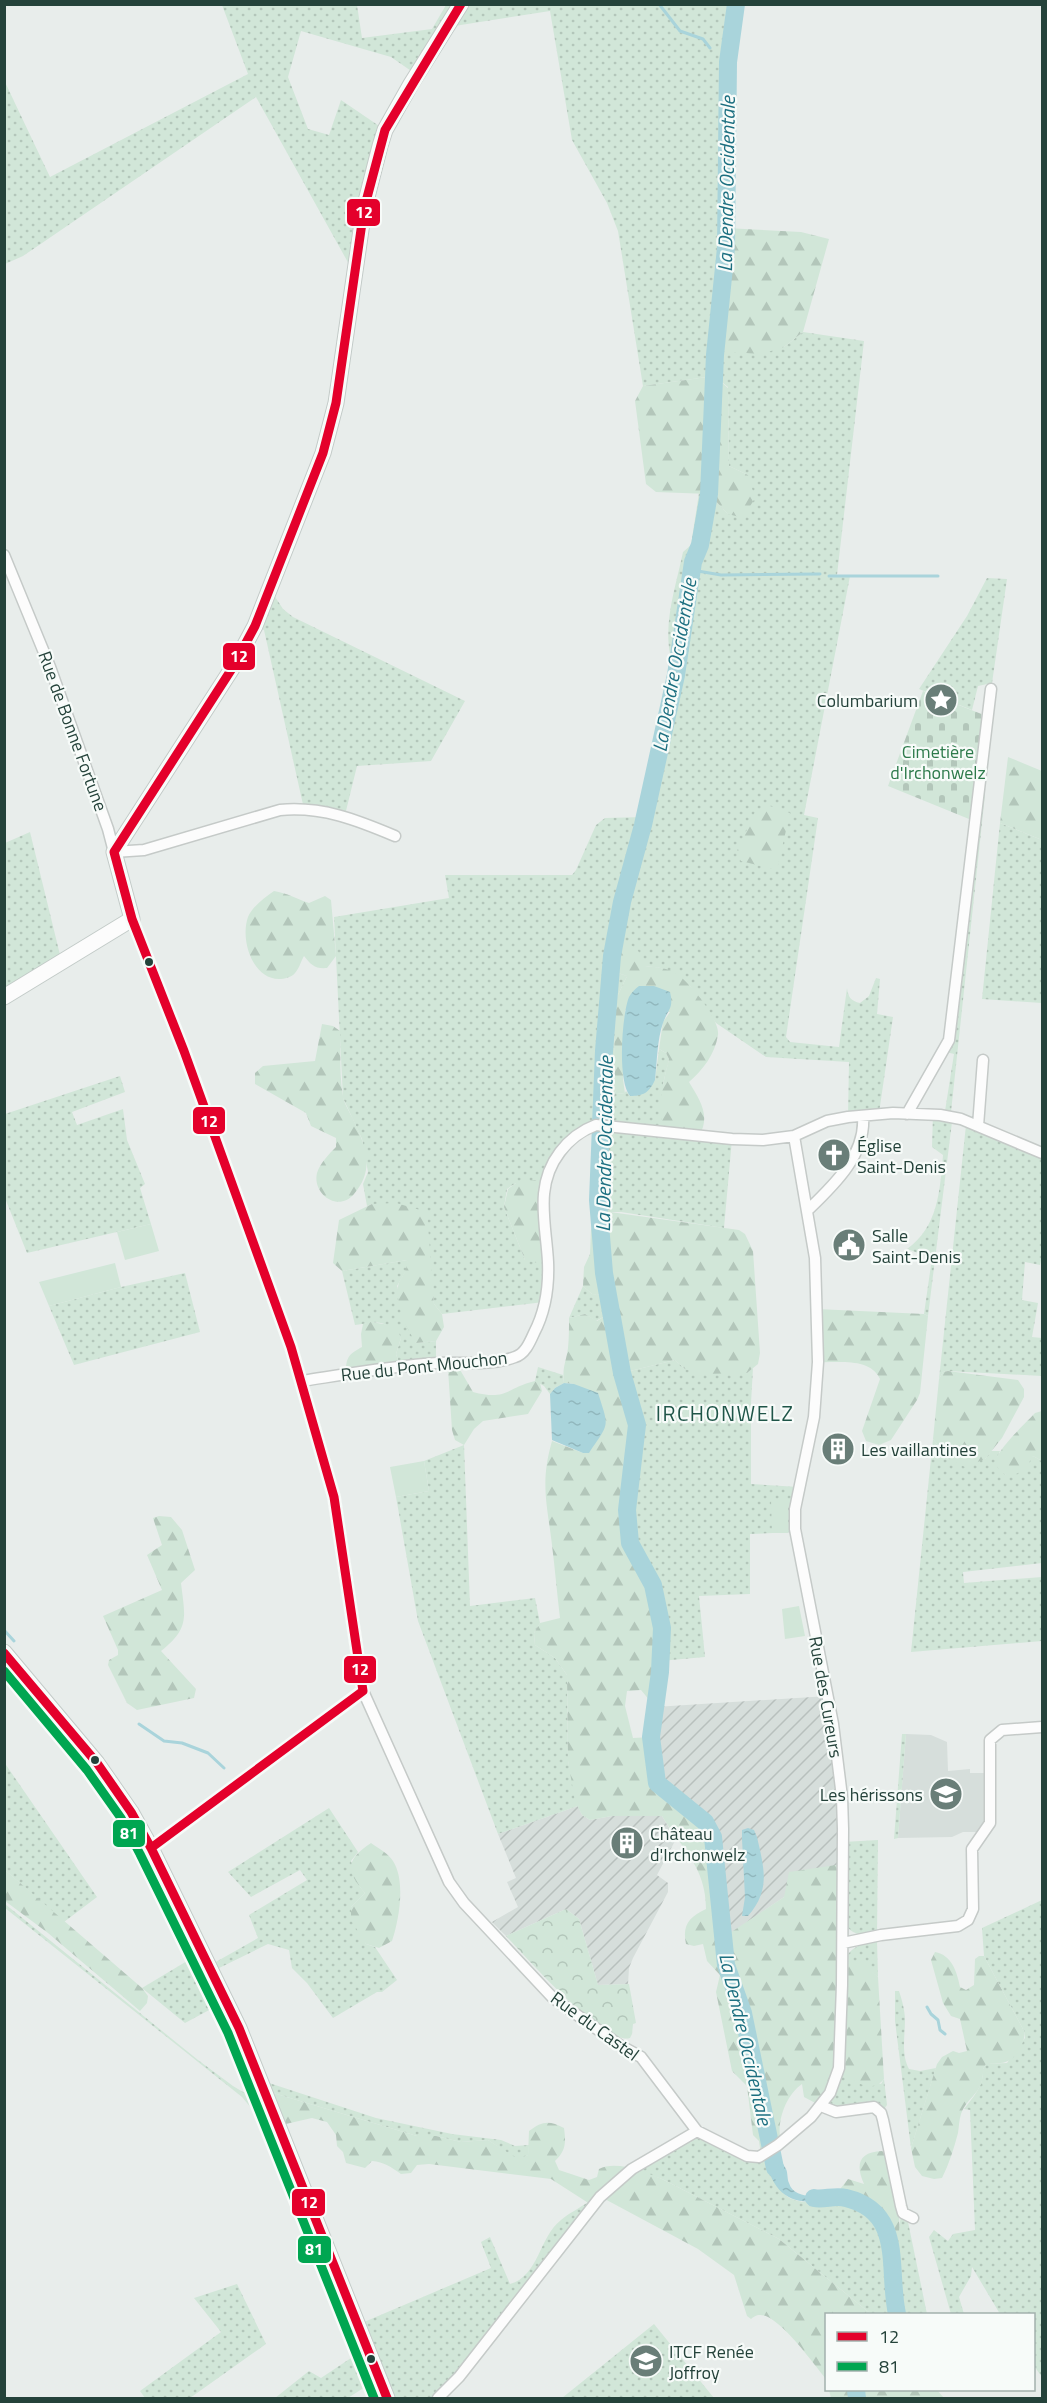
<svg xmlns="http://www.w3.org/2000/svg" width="1047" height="2403" font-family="'Titillium Web',sans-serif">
  <defs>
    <pattern id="industrial-furrows" width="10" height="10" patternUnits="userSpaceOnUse" patternTransform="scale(1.5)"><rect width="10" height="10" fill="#d6dedb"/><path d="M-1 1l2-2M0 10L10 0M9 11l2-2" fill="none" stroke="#b8c0bd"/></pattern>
    <pattern id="grass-dots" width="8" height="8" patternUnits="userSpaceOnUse" patternTransform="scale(1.5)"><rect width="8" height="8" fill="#d1e6d8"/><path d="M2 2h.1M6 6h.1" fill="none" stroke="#b3c6ba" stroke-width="1.8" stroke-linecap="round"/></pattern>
    <pattern id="forest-firs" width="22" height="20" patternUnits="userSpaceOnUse" patternTransform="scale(1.5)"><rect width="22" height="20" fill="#d1e6d8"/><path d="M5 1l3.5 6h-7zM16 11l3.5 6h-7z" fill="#b3c6ba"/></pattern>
    <pattern id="cemetery-stones" width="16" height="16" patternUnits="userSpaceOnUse" patternTransform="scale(1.5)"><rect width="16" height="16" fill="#d1e6d8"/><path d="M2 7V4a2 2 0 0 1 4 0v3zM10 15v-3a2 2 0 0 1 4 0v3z" fill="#b3c6ba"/></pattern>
    <pattern id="park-crowns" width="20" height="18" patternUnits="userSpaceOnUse" patternTransform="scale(1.5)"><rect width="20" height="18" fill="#d1e6d8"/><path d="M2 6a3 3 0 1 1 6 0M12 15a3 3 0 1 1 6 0" fill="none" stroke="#b3c6ba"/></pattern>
    <pattern id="water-ripples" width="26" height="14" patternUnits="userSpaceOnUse" patternTransform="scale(1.5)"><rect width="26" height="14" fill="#a9d4db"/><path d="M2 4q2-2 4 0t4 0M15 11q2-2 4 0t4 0" fill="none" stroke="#91b7bd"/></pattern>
  </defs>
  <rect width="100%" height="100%" fill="#e8edeb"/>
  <path fill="#d6dedb" d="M906,1734L931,1735L947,1742L948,1771L970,1769V1773H990L986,1832H963L952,1837L898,1838Z"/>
  <path fill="url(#industrial-furrows)" d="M828,1696L843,1864L784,1897L724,1938L720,1889L705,1822L657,1783L651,1737L655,1707Z
    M578,1806L582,1815L590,1820L612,1816H662L676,1839L657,1875L668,1883V1892L633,1958L629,1968L628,1984L598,1985L579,1919L566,1909L506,1936L492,1922L518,1907L507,1882L516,1878L498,1834Z"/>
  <path fill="url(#grass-dots)" d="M222,5H357L362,38L432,29L446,5H736L728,62L726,248L716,350L784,347L803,332L864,341L837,575L850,576L804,815L818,818L786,1037L790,1042L839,1047L847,988C848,997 851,1001 860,1003L869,996L876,978L880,979L877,1014L893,1017L879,1113L848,1117L849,1062L766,1057L716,1023L690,986L661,968L645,966L615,972L627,976L616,999L613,1085L616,1093L624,1094L626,1091L630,1096L655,1080L659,1049L666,1053L669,1059L663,1084V1129L732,1139L724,1228L621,1212H610L600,1219L598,1200L602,1126L572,1140L544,1186L516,1183L507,1189L504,1207L525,1260H548L544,1302L442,1314L434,1304L430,1266L372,1204L367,1206L363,1184L368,1172L362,1139L343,1098L334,917L449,898L445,875H572L576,870L596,825L605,818L645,817L676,675C659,633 674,595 683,552L691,545L699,493L709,494L728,514L748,475L729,466L728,387L714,376L643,386L618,231L607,203L572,140L550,11L448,27L417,75L391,57L301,31L288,77L308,129L329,135L341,100L385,130L355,275L256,97L23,256L5,264L4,80L50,177L248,74Z
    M987,578L1007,579L992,683L978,686L972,710L919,689L967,616Z
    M270,589L283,609L293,617L465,701L431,761L357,766L345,815L304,809L264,630L255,627Z
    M981,770L985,795L951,1112L945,1111L954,1054L946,1052Z
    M1000,823L1042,840V1003L982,999Z
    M30,832L62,963L5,997V843Z
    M120,1076L125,1092L72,1112L77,1125L123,1109L127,1140L145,1184L140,1188L151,1224L27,1253L5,1198V1114Z
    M933,1114L952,1122L928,1316L924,1314L932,1258L907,1249C938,1227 940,1191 943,1155L932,1147Z
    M966,1125L1042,1153V1256L1040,1265L1025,1262L1022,1300L1038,1303L1032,1337L1042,1338V1376L948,1371L943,1372L939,1379Z
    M407,1260V1269L397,1286L416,1343L436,1341V1363H399L396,1354L401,1338C382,1318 381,1322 355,1325L342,1271Z
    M185,1273L200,1332L74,1365L49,1306L121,1287Z
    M583,1286L592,1294L608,1295L612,1317L605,1316L596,1321L585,1314L569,1318Z
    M675,1360L685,1369L747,1373L753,1368L751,1403V1484L799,1487L795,1532L750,1534V1594L699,1596L705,1657L660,1661L662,1628L653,1585L630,1543L627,1510L634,1453L622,1373Z
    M538,1367L563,1375L564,1383L555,1388L550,1394L544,1386L535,1381Z
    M933,1439L949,1459H985L991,1451H1000C994,1463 997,1467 1006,1475L1033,1456L1042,1461V1563L963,1572L964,1583L1042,1577V1641L911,1652Z
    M464,1445L470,1606L535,1598L540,1623L534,1633L535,1645L555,1658L567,1675L568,1761L578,1806L498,1834L418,1621L396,1497L429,1491L424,1461Z
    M902,1734H906L898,1838L894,1839Z
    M4,1762L97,1897L64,1922L5,1870Z
    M329,1808L358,1852L351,1861L360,1887L365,1893L351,1907L366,1944L375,1947L397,1980L382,1992H377L333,2018L307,1983L292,1968L289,1950L268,1944L217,1969L214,1963L258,1938L249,1915L307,1880L300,1870L251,1897L228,1872Z
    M878,1840L877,1935C865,1936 853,1936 846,1925L843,1842Z
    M1042,1900V2377L1034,2366V2314H1000L972,2267L971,2276L959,2297L964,2314H951L929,2237L934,2230L948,2241L953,2234L975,2230L970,2110L964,2109C974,2096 984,2086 983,2069L986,2064L1007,2063L1025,2038L1024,2031L984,1956L982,1928Z
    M5,1904L198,2060L233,2086L243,2092H252L273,2135V2153L252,2109L242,2097L5,1908Z
    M877,1941L878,1977L870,1971L844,1965C848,1947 860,1944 877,1941Z
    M202,1952L226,2001L185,2023L142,1988Z
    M895,1991H899C902,2000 905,2011 905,2020C905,2036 901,2054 909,2069L920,2071L936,2068L911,2148L895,2021Z
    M839,2068L881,2084L884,2079L887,2105L881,2113L878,2109L844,2112L821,2106Z
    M266,2082L376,2118L452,2134L501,2140L515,2146L529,2145L528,2155L518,2160L488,2140L461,2142L436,2136H417L270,2092Z
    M697,2137L710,2140L737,2151L764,2156C781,2201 788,2206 836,2200L837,2197C880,2197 886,2228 893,2262L901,2216L908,2222L927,2314H871L779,2239L662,2179L632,2169Z
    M588,2202L593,2206L438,2398H387L379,2378L348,2398H275L309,2371L321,2378L366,2348L357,2325L491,2268L481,2242L490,2237L510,2284C539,2276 539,2237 561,2220C569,2213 580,2208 588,2202Z
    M237,2284L266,2344L190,2398H145L140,2391L221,2332L194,2298Z
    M654,2324L714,2398H562Z"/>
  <path fill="url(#forest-firs)" d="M726,228L801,232L829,239L803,332L784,347L761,354L716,351Z
    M714,376L728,388L729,466L748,475L755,498L743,518L728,514L709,494L656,492L646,484L635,401L643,386Z
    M1008,757L1042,771V840L1000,823Z
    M770,806L790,813L778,865L773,869L741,861L736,853L756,810Z
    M274,891C287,893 297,899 309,903L325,896L331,900L336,956L327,968C315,969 311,965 304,956C301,961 299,969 295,973C292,977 284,979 279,979C252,979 240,939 248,917C252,907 265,897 274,891Z
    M622,943C636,945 641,952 645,966C656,967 668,968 677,974C690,983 720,1019 718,1035C715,1054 703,1070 689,1082C700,1100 711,1116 699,1136L663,1128C658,1104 663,1082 669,1059L666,1053L659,1049L663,1022L670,1012L625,1010L623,1079L625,1094L616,1093L613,1085L616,999L627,976L615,972L610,963L613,948Z
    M322,1024L333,1026L340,1031C341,1052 339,1075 343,1096C344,1103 349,1111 352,1117C365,1145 376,1168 354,1194C338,1213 312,1194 317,1173C320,1163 329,1154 336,1147V1138L311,1126L306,1113L255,1084V1073L263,1066L315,1061Z
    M535,1180L544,1186L548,1260L538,1263L525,1260L504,1207L508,1189L516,1183Z
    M396,1203L427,1212L434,1304L442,1314L444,1327L436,1341L416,1343C406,1327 396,1307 398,1287C399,1277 408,1274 407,1260L342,1271L333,1263L339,1220L372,1204Z
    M610,1212L739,1230L745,1234L753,1251L760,1353L758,1364L747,1373L701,1374L685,1369L675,1360L622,1373L637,1425L627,1510L630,1543L653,1585L662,1628L655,1707L641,1690L627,1691L625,1706L633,1738L651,1737L657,1783L705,1822L713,1837L724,1937L784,1897L789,1872L843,1864L844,1965L849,1961L861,1962L878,1977L884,2079C871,2096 850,2079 839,2068L821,2106L804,2097L802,2084C785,2096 776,2123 781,2142L764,2156L760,2148L759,2141L753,2135L747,2086L732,2071L716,1992L720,1975L707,1961L703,1944L694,1946L686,1944C682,1925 689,1917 706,1909C706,1867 682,1849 662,1816H612L590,1820L582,1815L575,1801L568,1761L567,1675L555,1658L535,1645L534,1633L540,1623L560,1618C557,1594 555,1569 552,1545C547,1503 540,1483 552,1441L583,1453L574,1384L564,1383C562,1366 566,1363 568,1348C569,1338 569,1328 569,1318L585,1314L597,1321L605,1316H612L608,1295L592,1294L583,1286L584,1267L590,1254L591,1229L600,1219Z
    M817,1309L924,1314L928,1316L920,1393L917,1400L891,1440L879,1445L866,1441L862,1431L880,1379C870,1357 838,1363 818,1362Z
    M371,1322L396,1326L401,1338L396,1354L399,1363L346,1370C346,1356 351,1353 362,1347L361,1334L363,1324Z
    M459,1368L473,1392C507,1401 506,1388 535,1381L540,1383L542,1391L528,1414L483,1421L474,1429L464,1445L455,1440L452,1430L448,1369Z
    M948,1371L1018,1380L1024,1389V1397L1002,1438L985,1459L965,1467L949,1459L933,1439L939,1379L943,1372Z
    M1042,1411V1461L1033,1456C1026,1468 1021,1476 1006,1475C1002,1472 997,1468 996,1464C993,1453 1027,1422 1035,1413Z
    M159,1516L171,1517L182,1530L195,1570L181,1583C185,1617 190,1628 161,1651L196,1689L194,1698L137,1710L127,1703L108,1665L109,1660L118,1655V1650L103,1616L162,1590L147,1555L162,1545L153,1518Z
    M371,1843C378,1848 389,1854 393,1861C406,1881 399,1920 392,1941L379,1948L366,1944L351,1920V1907L365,1893C345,1870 346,1860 371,1843Z
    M5,1870L142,1988L148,1996L147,2003L140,2011L48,1933L5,1901Z
    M935,1952C952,1955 957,1972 960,1987L966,1990L974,1985L975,1959L979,1956H984L1024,2031C1025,2039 1023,2043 1019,2050C1011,2064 1002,2063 986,2064L983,2069C984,2094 968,2095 961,2114C959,2120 959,2127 958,2133C954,2148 949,2164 942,2178L934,2179L922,2176L915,2167L911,2148L937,2064L942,2057L953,2051L959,2053L967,2051L960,2019L951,2016L943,2003L931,1960Z
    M270,2092L417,2136H436L461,2142L488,2140L518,2159L528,2155L529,2131C542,2121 549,2120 564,2128C566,2143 566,2150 555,2161L559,2170L589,2180L597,2177L599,2169C616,2160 645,2172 662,2179L779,2239L871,2314H826V2379C814,2365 778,2313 759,2315C757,2315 753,2317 751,2319L747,2316L734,2275L698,2249L601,2197L593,2206L551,2179L429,2164L417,2165L411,2173L401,2174C391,2167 384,2162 372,2161L365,2168L346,2163L343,2152L337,2146L336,2135L327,2122L312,2118L277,2126Z
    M882,2151L890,2157C897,2195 906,2226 892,2264C886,2229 882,2197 837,2197V2193L848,2179L864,2184C855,2164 859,2152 882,2151Z
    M829,2390H937L944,2398H831Z"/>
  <path fill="url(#cemetery-stones)" d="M923,691L984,715L969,819L888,786Z"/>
  <path fill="url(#park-crowns)" d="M566,1909L579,1919L598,1985L629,1984L636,2023L633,2024L632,2034L630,2038C604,2046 525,1956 506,1936Z"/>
  <path fill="#d1e6d8" d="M151,1224L159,1251L125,1260L117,1232Z
    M115,1263L121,1287L49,1306L39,1282Z
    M424,1461L429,1491L396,1497L390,1467Z
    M771,1499H788V1533H772Z
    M799,1606L805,1636L785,1639L782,1609Z"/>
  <path fill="url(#water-ripples)" d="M639,986H654L670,992C674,1009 668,1009 663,1023C657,1040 657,1062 655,1080C649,1093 643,1096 630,1096C617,1081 622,1014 629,997C632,992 635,989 639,986Z
    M564,1383L574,1384L598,1393C609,1428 610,1422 589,1453H583L552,1440L550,1394L555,1388Z
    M748,1828L754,1830L757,1837C764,1868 771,1890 748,1916H742L745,1897L742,1839V1830Z
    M774,2148C777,2157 782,2161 786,2169C788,2173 787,2179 789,2183C794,2201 823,2196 837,2193V2200C794,2205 776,2202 764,2156Z"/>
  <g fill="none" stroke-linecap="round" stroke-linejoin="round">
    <path stroke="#a9d4db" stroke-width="3" d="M659,4L680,31L703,39L710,48
      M692,570L721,575L820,574
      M829,576H938
      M4,1630L14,1641
      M139,1724L164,1741L182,1743L208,1753L224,1768
      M927,2007L931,2014L938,2020L940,2030L945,2034"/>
    <path stroke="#a9d4db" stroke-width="18" d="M736,4L728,62L726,248L715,355L709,494L700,545L693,562L676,675L643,825L622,902L612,956L604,1051L598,1200L604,1273L622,1373L637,1425L627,1510L630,1543L653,1585L662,1628L660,1672L651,1737L657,1783L705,1822L713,1837L726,1965L743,2013L775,2168
      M814,2198C824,2200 835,2195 846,2198C905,2212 887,2269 897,2314
      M856,2390L857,2398"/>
    <g stroke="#c5cac8" stroke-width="13">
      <path id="street" d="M4,555L50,667L108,829L114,852L144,850L280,810C322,806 357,820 395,836
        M132,919L184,1051L291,1347L334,1497L363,1691L151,1848
        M907,1114L949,1040L991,689
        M978,1126L983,1060
        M808,1210C834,1185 866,1155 863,1116
        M302,1381C347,1374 392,1366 437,1363C462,1362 491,1366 515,1357C525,1354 530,1342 534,1333C545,1312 549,1286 548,1262C546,1223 534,1186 560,1152C570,1139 580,1131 596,1125L732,1139L763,1140L794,1136L827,1121L848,1117L893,1113L940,1115L961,1119L1042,1153
        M363,1691L449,1882L464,1903L553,1998L621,2046L641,2057L697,2131L747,2156L759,2157L778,2145L811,2117L830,2093L839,2068L842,1985L843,1829L842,1797L833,1724L795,1529V1509L814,1417L818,1362L815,1258L794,1136
        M843,1943L881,1935L958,1926L968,1920L973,1909L972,1849L990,1823V1740L1002,1730L1042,1727
        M821,2106L836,2112L874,2107L881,2113L883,2120L901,2206L903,2213L913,2218
        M438,2398L459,2377L600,2197L632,2169L697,2131"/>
    </g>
    <g stroke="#c3cbc8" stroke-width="17">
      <path id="secondary" d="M4,997L132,919L114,852L233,667L255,626L323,453L336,403L364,209L380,146L385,130L411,84L461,4
        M4,1652L97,1763L131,1812L151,1848L239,2028L387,2398"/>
    </g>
    <use href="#street" stroke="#fcfcfc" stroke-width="10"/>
    <use href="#secondary" stroke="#fcfcfc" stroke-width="15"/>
    <g stroke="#f7fbf9" stroke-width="14">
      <path id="bus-1" d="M114,852L132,919L184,1051L291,1347L334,1497L363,1691L151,1848
        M114,852L233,667L255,626L323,453L336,403L364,209L385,130L461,4
        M4,1653L97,1763L131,1812L151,1848L239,2028L387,2398"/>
    </g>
    <g stroke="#f7fbf9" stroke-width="14">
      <path id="bus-2" d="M4,1671L87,1770L121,1818L140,1854L228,2033L374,2398"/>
    </g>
    <use href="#bus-1" stroke="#e4002b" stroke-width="9"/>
    <use href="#bus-2" stroke="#00a651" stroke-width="9"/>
  </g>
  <defs>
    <g id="sight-disc" transform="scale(1.725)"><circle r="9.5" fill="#697e78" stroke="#f7fbf9"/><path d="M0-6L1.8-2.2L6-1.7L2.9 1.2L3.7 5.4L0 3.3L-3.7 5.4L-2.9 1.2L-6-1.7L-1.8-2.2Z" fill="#fff"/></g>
    <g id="church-disc" transform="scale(1.725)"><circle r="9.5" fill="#697e78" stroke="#f7fbf9"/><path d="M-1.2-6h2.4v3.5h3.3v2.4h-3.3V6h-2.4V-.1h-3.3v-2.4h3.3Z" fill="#fff"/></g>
    <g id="civic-disc" transform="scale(1.725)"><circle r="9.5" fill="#697e78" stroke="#f7fbf9"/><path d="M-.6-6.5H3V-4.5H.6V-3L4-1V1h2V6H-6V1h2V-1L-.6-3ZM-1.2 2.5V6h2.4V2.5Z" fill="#fff"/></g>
    <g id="building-disc" transform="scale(1.725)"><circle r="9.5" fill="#697e78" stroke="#f7fbf9"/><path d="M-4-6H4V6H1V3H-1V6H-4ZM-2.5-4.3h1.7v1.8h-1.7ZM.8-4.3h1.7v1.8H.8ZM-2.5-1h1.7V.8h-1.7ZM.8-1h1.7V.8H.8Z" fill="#fff"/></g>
    <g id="school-disc" transform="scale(1.725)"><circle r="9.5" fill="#697e78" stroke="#f7fbf9"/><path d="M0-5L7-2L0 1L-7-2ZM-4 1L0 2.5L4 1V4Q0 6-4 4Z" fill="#fff"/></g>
  </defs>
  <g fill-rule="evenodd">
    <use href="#sight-disc" x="941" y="700"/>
    <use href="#church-disc" x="834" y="1155"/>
    <use href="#civic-disc" x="849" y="1245"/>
    <use href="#building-disc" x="838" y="1449"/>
    <use href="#school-disc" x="946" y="1794"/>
    <use href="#building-disc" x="627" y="1843"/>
    <use href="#school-disc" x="646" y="2361"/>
  </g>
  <g fill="#24423a" stroke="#f7fbf9" stroke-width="2">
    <circle cx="149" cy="962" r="5"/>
    <circle cx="95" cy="1760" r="5"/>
    <circle cx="371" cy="2359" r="5"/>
  </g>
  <g text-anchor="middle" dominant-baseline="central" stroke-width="4.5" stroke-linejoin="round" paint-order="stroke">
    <g font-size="18" fill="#24423a" stroke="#f7fbf9" text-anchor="start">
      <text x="918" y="700" text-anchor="end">Columbarium</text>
      <text x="857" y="1145">Église<tspan x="857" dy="21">Saint-Denis</tspan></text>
      <text x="872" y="1235">Salle<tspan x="872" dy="21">Saint-Denis</tspan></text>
      <text x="861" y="1449">Les vaillantines</text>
      <text x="923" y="1794" text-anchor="end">Les hérissons</text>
      <text x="650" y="1833">Château<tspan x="650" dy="21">d'Irchonwelz</tspan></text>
      <text x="669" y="2351">ITCF Renée<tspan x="669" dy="21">Joffroy</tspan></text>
    </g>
    <g font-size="18" fill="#24423a" stroke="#f7fbf9">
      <text transform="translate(73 731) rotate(70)">Rue de Bonne Fortune</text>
      <text transform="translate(424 1366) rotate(-6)">Rue du Pont Mouchon</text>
      <text transform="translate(826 1697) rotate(80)">Rue des Cureurs</text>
      <text transform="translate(595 2026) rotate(36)">Rue du Castel</text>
    </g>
    <g font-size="18" fill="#2d7a4b" stroke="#f7fbf9">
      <text x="938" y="751">Cimetière<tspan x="938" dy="21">d'Irchonwelz</tspan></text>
    </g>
    <g font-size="20" font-style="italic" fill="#1c6f80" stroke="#f7fbf9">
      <text transform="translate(726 184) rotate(-89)">La Dendre Occidentale</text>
      <text transform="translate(674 665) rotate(-80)">La Dendre Occidentale</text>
      <text transform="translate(604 1144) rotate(-89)">La Dendre Occidentale</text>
      <text transform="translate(746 2039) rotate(77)">La Dendre Occidentale</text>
    </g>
    <g font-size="21" letter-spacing="1.5" fill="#1f5548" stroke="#f7fbf9">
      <text x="725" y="1413">IRCHONWELZ</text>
    </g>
  </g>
  <g stroke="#f7fbf9" stroke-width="2">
    <rect x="346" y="198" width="35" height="29" rx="6" fill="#e4002b"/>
    <rect x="222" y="642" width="34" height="29" rx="6" fill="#e4002b"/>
    <rect x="192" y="1106" width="34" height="29" rx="6" fill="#e4002b"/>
    <rect x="343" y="1655" width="34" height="29" rx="6" fill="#e4002b"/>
    <rect x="112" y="1819" width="34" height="29" rx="6" fill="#00a651"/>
    <rect x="291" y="2188" width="35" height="29" rx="6" fill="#e4002b"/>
    <rect x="297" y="2235" width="35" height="29" rx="6" fill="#00a651"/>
  </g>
  <g font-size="16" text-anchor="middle" font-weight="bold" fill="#fff">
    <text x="364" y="218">12</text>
    <text x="239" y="662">12</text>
    <text x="209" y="1127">12</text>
    <text x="360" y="1675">12</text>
    <text x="129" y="1839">81</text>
    <text x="309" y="2208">12</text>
    <text x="314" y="2255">81</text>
  </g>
  <rect width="1047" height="2403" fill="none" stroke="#24423a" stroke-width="12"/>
  <rect x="825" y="2313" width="210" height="78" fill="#f7fbf9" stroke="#a3b1ad" stroke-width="1.5"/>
  <rect x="837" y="2332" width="30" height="9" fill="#e4002b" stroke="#a3b1ad" stroke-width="1.5"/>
  <text x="879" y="2343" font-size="18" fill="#24423a">12</text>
  <rect x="837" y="2362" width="30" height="9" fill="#00a651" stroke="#a3b1ad" stroke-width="1.5"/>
  <text x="879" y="2373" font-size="18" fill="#24423a">81</text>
</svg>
